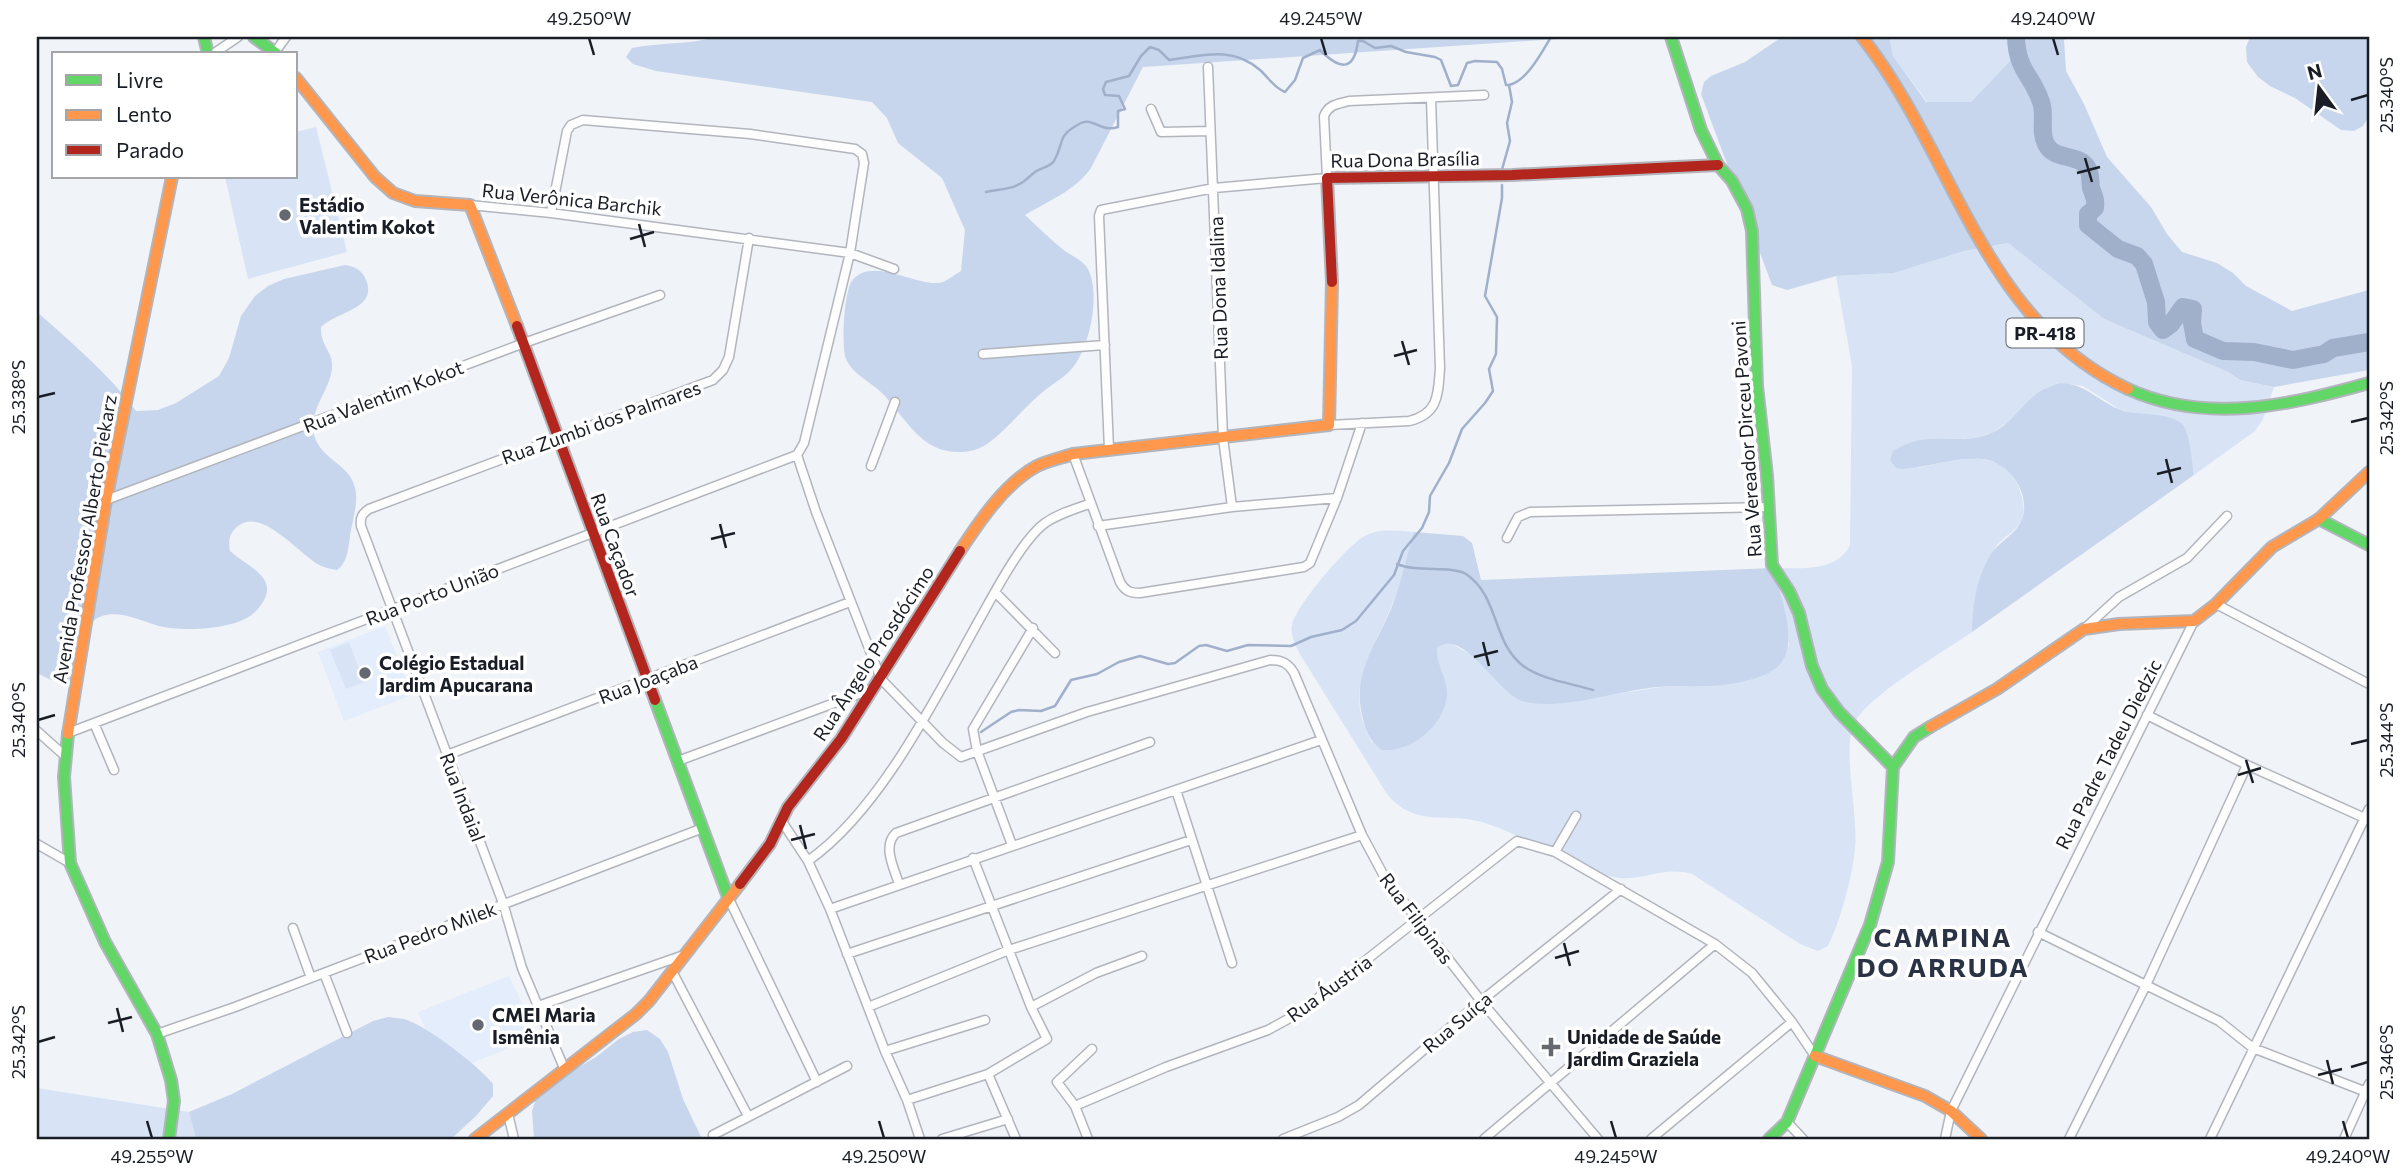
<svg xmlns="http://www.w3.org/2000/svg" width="2406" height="1176" font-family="Commissioner,sans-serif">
  <rect width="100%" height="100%" fill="#f0f3f8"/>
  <path fill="#e3edfc" d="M385,626L412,695L344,721L318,652Z
    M509,976L538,1037L446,1073L418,1012Z"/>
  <path fill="#d8e4f5" d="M1889,37H2009L2010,61L1971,102H1927L1893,56Z
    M316,127L347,252L248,279L225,177H296V132Z
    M2008,243L2104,319L2228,372L2240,380L2274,387L2263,419L2255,431L2194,475L2186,431L2119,409L2083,386L2060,383L2039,392L2011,420L1992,433L1974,438L1958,439L1918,468C1953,460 2006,444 2020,491C2023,500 2025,509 2022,518C2018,531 2005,535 1997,545C1993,550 1991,559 1988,565C1977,590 1972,604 1972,632C1943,652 1873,693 1856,720C1840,744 1859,815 1855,848C1853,875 1840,922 1828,946L1818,951L1800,944L1692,874C1663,865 1640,883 1613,877C1568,868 1529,837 1485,823C1447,811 1416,829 1387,794L1298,651C1295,643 1290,634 1292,625C1295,607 1348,544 1365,536C1380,528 1398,531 1414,532C1407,557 1402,582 1392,605C1372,654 1342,689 1372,743L1444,681L1437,660V648L1442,644H1452L1475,657L1578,700L1660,687L1716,685L1789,645L1780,593L1772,568C1798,568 1837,573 1850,545L1852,366L1836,276L1894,273L1964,251Z
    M349,642L364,682L346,689L330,650Z
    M37,1088L189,1112L196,1139H37Z"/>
  <path fill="#c7d6ed" d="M716,37H1585L1143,67L1091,168C1075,191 1048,201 1025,215C1038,227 1051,240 1065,251C1072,256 1080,259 1086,266C1089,270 1091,276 1092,281C1097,305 1090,337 1079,358C1071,374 1058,380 1045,390C1024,407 1008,429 987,444C980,449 969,452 962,452C922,454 907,420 884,395C873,383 853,375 846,359C841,346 844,292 852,281C870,256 914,285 938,283C945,283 954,275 961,271L965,230L942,178L898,143L887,118L872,102L656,71L633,64L626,57L632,48C660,42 689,45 716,37Z
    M1782,37H1889L1893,56L1926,102H1971L2010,61L2009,37H2067L2064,40L2066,71L2084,104L2107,157L2151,207L2167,234L2182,252L2217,263L2233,273L2246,286L2292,311L2369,290V370L2274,387L2240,380L2228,372L2104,319L2008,243L1964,251L1894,273L1836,276L1787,290L1772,285L1701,94L1704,82L1711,76L1745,62Z
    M2250,37H2369V116L2363,126L2354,131L2341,130L2295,98L2270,86L2258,77L2247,62L2246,47Z
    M345,265C356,267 362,270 366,280C378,309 337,311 321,327C320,346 333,351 332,367C331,388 312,406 313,428C315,459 350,462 355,488C359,502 352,522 350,536C348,548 348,562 337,570C332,569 326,568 321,566C299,555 263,507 238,526C229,533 228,541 230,551C250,569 285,579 256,611C239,630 183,632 159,626C141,621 121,610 102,616C78,623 85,660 73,676C71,679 67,680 64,682L51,680L37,673V312C72,343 108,373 136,411L158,410L176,403L219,376L229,358L241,316L255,296L268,286L284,279Z
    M2060,383C2090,384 2101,406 2128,412C2144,415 2167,413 2181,423C2190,430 2192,463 2194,475L1972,632C1972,607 1976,581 1988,559C1995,545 2008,539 2017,528C2037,502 2012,461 1982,459C1955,457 1929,467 1902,469L1896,468L1890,460L1893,451C1929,428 1953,447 1989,434C2011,426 2021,404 2039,392C2045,388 2053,386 2060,383Z
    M1414,532L1463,536L1472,543L1481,580L1772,568C1780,592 1797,637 1783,660C1775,674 1751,680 1736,683C1711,688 1683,685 1657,687C1616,691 1565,710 1525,702C1500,698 1464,626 1437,648C1436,665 1448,679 1447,695C1445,725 1411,753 1382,750C1370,741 1366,733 1363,719C1350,671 1379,643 1394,601C1402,579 1407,555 1414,532Z
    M388,1017C393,1018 399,1018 404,1019C426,1025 480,1067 493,1084V1096L476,1116L451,1139H196L189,1112L232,1094L373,1021Z
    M647,1030L660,1039L668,1052L683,1099L702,1139H534L532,1111L537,1096L558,1079L596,1057L619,1039L633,1032Z"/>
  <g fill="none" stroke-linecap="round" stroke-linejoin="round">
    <path stroke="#a0b0cb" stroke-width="2.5" d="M1509,85C1527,81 1542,52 1551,37
      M986,192C999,189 1011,190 1023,182C1027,179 1031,175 1035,172C1042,167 1049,168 1054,161C1066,140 1055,137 1081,123C1092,117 1102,133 1118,127V111L1125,109L1119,96L1105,95L1103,89L1106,82L1129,76L1141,56L1150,47L1159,50L1169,60C1202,56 1232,45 1260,70C1269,78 1274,88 1285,92L1295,80L1303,58L1320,50C1339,69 1354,73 1358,41H1363L1375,48L1391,46L1406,52L1435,57L1441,60L1451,86L1458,85L1467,63L1475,61L1497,62L1502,69L1506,85H1509L1512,102L1507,123L1510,141L1501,173
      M1397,564C1418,573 1451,565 1466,574C1499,596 1492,641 1522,665C1542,680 1570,683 1593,690
      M981,732L1011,712L1019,710L1041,711L1055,706L1071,680L1097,674L1119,662L1140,656L1168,664L1175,663L1199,646L1206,645L1227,651L1248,645L1291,646L1311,637L1342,630L1356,621L1394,575L1403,551L1422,528L1429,512L1430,496L1449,463L1462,429L1485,403L1493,391L1489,369L1496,354L1497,317L1485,296L1502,198V185"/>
    <path stroke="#a0b0cb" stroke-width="18" d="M2016,37C2017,71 2032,75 2041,102C2046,115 2039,131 2046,144C2054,161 2078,153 2087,167C2091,173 2090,181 2091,188C2094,196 2096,199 2095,208L2088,214V225L2118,249L2137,256L2144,264L2156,302L2157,322L2163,330L2171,324L2183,307L2193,309L2192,323L2195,339L2223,351L2254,352L2293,360L2324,354L2333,348L2369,342"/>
    <g stroke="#b2b5bc" stroke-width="11">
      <path id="street" d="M275,52L286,37
        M213,54L238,37
        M1208,67L1223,438L1232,507
        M1151,109L1161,132L1210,131
        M470,205L551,213L850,253L894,269
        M551,213L567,131L571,125L583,120L750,134L855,149L862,154L864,163L850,253L804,443L797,455
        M983,354L1105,345
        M1329,425L1409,421C1439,414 1438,394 1440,368L1431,99
        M1109,449L1099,216L1101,210L1214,188L1327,178L1324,116C1329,104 1338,104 1349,101L1484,95
        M1073,454L1120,582C1125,591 1130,593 1140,593L1304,567L1310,563L1337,498L1362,423
        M797,455L816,512L881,679L943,743L961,757L1087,712L1270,660C1282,660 1288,663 1294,673L1362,835L1385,878L1481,1001L1598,1139
        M871,466L895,402
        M106,500L524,343L660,295
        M1098,526L1232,507L1337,498
        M1507,538L1518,517L1530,512L1769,507
        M995,592L1055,653
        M2216,604L2369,684
        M2084,629L2119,597L2187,558L2227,516
        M2147,715L2247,765L2369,820
        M94,723L114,770
        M37,731L65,756
        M68,733L797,455
        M447,755L850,602
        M678,761L872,689
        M1176,790L1232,963
        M781,820L808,861L830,909L885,1051L907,1100L920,1139
        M37,844L70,863
        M1012,845L977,751L973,729L1033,628
        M1555,852L1576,816
        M808,861C882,809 938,693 982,615C996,590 1023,539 1045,523C1058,514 1074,509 1089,504
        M899,884C894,868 882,846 896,833L1150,742
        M728,897L817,1082
        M830,909L1321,740
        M293,928L311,978
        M2038,932L2219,1021L2253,1048L2369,1093
        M847,954L1191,840
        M324,973L347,1033
        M673,973L748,1116
        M538,1006L684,955
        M868,1007L1009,950L1362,835
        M1031,1007L1096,973L1142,956
        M157,1034L235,1007L703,828
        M885,1051L985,1020
        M564,1068L522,968L503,903L361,526C360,517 362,514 369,509L713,380L723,370L729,357L749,238
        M988,1074L1016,1139
        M907,1100L988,1074L1047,1039L1031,1007L973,858
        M1075,1106L1166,1067L1268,1030L1299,1013L1517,841L1555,852L1715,944L1752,973L1792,1022L1815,1056
        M508,1114L514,1139
        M1787,1122L1803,1139
        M713,1135L847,1066
        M942,1139L1008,1119
        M1088,1139L1075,1106L1057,1082L1092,1049
        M1283,1139L1338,1117L1359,1105L1481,1001L1621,889
        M1484,1139L1715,944
        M1651,1139L1792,1022
        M1945,1139L1951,1111L2194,621
        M2069,1139L2146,985L2247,765
        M2210,1139L2369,809
        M2344,1139L2369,1084"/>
    </g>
    <g stroke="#b2b5bc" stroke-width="14">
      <path id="fast" d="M204,37L208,54
        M254,37L277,54
        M1671,37L1701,130L1718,165L1732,181L1747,209L1752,231L1757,386L1767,476L1772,565L1789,591L1799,613L1812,666L1822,689L1839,712L1893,767
        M2128,389C2207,425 2290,405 2369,383
        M2319,519L2369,545
        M655,700L728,897
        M68,734L64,777L70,863L105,942L157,1034L171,1080L174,1101L169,1139
        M1769,1139L1787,1122L1870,925L1888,862L1893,767L1914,737L1930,727"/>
    </g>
    <g stroke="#b2b5bc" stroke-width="14">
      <path id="slow" d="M1862,37C1955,155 1981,320 2128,389
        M296,78L375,177L393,193L415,201L470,205L517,326
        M960,551C979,522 1005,483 1037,466C1047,461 1061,458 1073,454L1329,425L1332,282
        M1930,727L1997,689L2084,629L2119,624L2194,621L2216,604L2272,547L2319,519L2369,472
        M68,734L106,500L172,177
        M1815,1056L1925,1096L1951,1111L1981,1139
        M475,1139L636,1014L649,1001L740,884"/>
    </g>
    <g stroke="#b2b5bc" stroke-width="14">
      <path id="jam" d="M1332,282L1327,178L1512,175L1718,165
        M517,326L655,700
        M740,884L770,844L788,807L841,739L960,551"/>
    </g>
    <use href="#street" stroke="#fdfdfe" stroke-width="8"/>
    <use href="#fast" stroke="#63d668" stroke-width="10"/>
    <use href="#slow" stroke="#ff974d" stroke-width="10"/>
    <use href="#jam" stroke="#b3261e" stroke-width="10"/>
  </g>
  <path fill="none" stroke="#191e26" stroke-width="2.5" d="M589,38L594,55M1321,38L1326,55M2053,38L2058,55M2351,100L2368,95M2085,158L2092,182M2077,173L2100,167M639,224L645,247M630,239L654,232M1402,341L1409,365M1394,356L1417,350M38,397L55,393M2351,422L2368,418M2166,459L2172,483M2157,474L2181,468M720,524L726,548M711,539L735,533M1483,642L1489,666M1474,657L1498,651M38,720L55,715M2351,744L2368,740M2246,760L2253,783M2238,775L2261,768M800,825L806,849M791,840L815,834M1564,943L1570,966M1555,958L1579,951M117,1008L123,1032M108,1023L132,1017M38,1042L55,1037M2327,1060L2333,1084M2351,1067L2368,1062M2318,1075L2342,1069M147,1121L152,1138M879,1121L884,1138M1611,1121L1616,1138M2343,1121L2348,1138"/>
  <g fill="#646970" stroke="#fff" stroke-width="2.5">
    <circle cx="285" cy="215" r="7"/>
    <circle cx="365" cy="673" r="7"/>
    <circle cx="478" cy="1025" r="7"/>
    <path d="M1547.5 1036.5h7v7h7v7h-7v7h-7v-7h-7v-7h7z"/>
  </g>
  <g text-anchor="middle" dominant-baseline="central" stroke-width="7" stroke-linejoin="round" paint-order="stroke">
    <rect fill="#fff" stroke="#5e6267" stroke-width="2" x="2006.5" y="318.5" width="77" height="29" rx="5"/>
    <g font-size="18" font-weight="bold" fill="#191e26">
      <text x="2045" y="333">PR-418</text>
    </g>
    <g font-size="19" fill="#191e26" stroke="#fff">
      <text transform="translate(1405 159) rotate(-1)">Rua Dona Brasília</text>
      <text transform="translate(572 199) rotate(6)">Rua Verônica Barchik</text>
      <text transform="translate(1218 288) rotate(-92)">Rua Dona Idalina</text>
      <text transform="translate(383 396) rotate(-21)">Rua Valentim Kokot</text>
      <text transform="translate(601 422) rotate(-20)">Rua Zumbi dos Palmares</text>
      <text transform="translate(1746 439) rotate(-94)">Rua Vereador Dirceu Pavoni</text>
      <text transform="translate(84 539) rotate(-80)">Avenida Professor Alberto Piekarz</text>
      <text transform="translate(616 545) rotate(70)">Rua Caçador</text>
      <text transform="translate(432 594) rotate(-21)">Rua Porto União</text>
      <text transform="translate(873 653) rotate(-57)">Rua Ângelo Prosdócimo</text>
      <text transform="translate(648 679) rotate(-21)">Rua Joaçaba</text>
      <text transform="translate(2108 754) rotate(-63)">Rua Padre Tadeu Diedzic</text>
      <text transform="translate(463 797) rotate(69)">Rua Indaial</text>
      <text transform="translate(1417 918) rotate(53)">Rua Filipinas</text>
      <text transform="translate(430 932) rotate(-21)">Rua Pedro Milek</text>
      <text transform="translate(1329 988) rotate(-36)">Rua Áustria</text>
      <text transform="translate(1457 1022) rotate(-40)">Rua Suíça</text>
    </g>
    <g font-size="19" font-weight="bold" fill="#191e26" stroke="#fff" text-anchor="start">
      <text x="299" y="204">Estádio<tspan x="299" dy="22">Valentim Kokot</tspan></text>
      <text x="379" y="662">Colégio Estadual<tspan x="379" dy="22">Jardim Apucarana</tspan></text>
      <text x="492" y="1014">CMEI Maria<tspan x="492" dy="22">Ismênia</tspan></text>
      <text x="1567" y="1036">Unidade de Saúde<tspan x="1567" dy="22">Jardim Graziela</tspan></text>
    </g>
    <g font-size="26" font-weight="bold" letter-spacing="2" fill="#293345" stroke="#fff">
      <text x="1943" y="936">CAMPINA<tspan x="1943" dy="30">DO ARRUDA</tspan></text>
    </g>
  </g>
  <rect width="2406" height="1176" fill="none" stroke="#ffffff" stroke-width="77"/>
  <rect x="52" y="52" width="245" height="126" fill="#ffffff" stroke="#a3a5a8" stroke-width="2"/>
  <rect x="66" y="75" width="35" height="10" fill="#63d668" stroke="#a3a5a8" stroke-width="2"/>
  <text x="116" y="88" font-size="21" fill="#191e26">Livre</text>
  <rect x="66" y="110" width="35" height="10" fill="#ff974d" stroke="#a3a5a8" stroke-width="2"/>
  <text x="116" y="122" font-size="21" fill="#191e26">Lento</text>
  <rect x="66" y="145" width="35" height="10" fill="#b3261e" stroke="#a3a5a8" stroke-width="2"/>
  <text x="116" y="158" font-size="21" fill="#191e26">Parado</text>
  <g transform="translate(2319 88) rotate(345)" stroke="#ffffff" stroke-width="5" paint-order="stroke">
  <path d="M0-5L12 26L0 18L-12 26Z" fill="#191e26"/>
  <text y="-10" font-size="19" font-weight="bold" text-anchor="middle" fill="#191e26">N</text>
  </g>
  <rect x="38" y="38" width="2330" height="1100" fill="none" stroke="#191e26" stroke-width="2.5"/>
  <g font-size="18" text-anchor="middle" fill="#191e26">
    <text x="589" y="25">49.250°W</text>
    <text x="1321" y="25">49.245°W</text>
    <text x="2053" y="25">49.240°W</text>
    <text transform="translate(2387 95) rotate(-90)" y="6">25.340°S</text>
    <text transform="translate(19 397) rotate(-90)" y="6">25.338°S</text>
    <text transform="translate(2387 418) rotate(-90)" y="6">25.342°S</text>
    <text transform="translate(19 720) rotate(-90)" y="6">25.340°S</text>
    <text transform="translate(2387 740) rotate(-90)" y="6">25.344°S</text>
    <text transform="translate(19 1042) rotate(-90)" y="6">25.342°S</text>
    <text transform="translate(2387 1062) rotate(-90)" y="6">25.346°S</text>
    <text x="152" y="1163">49.255°W</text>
    <text x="884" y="1163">49.250°W</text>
    <text x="1616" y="1163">49.245°W</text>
    <text x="2348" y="1163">49.240°W</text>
  </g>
</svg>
